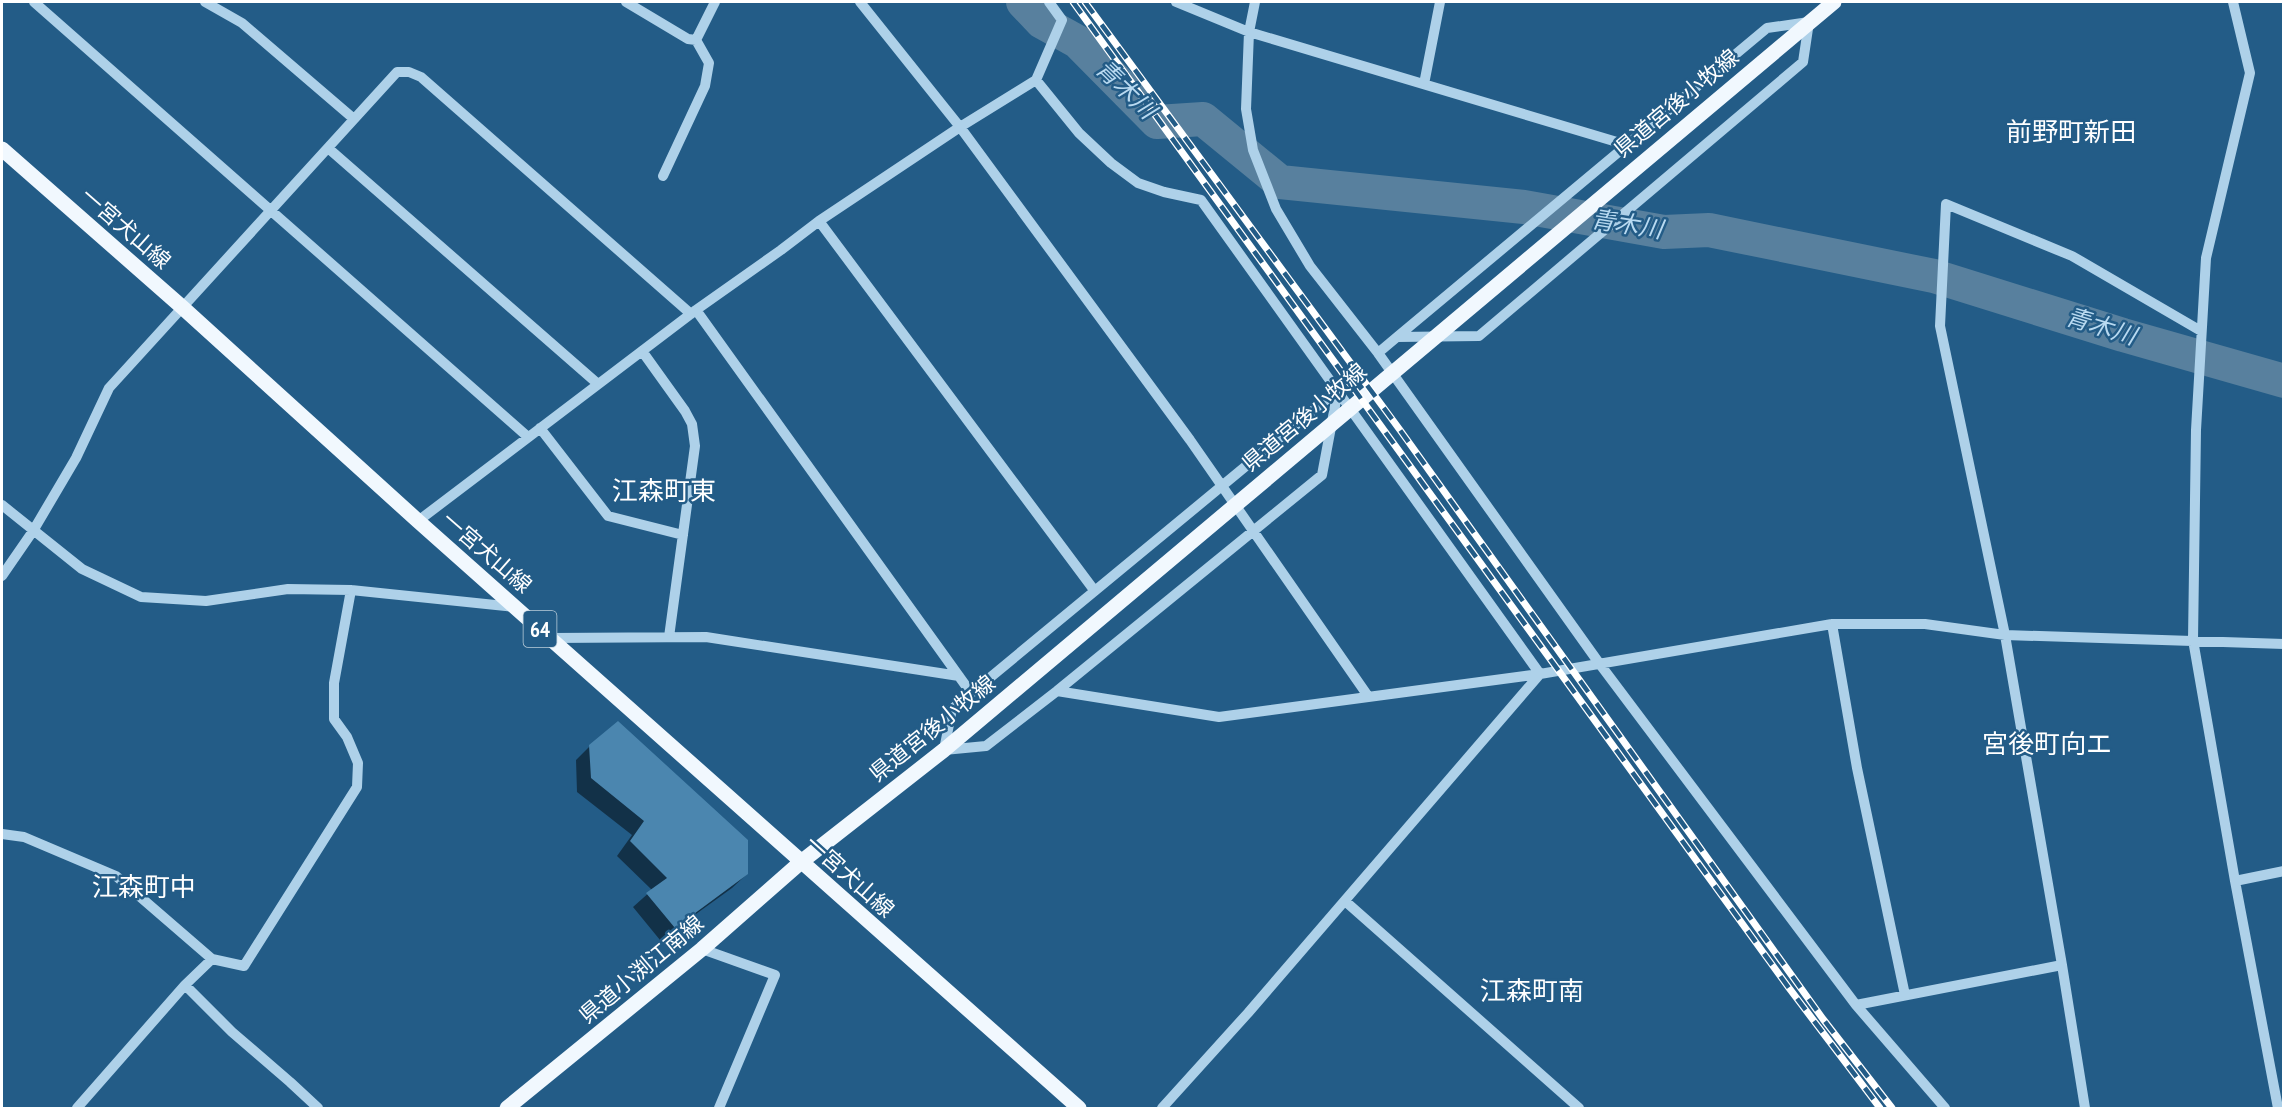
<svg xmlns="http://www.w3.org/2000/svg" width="2285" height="1110" font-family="'PT Sans Narrow','Noto Sans JP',sans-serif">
  <rect width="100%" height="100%" fill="#235c87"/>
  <path fill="#0007" d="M590,746L747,874L732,888L660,940L633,907L652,890L617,856L632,835L577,792L576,760Z"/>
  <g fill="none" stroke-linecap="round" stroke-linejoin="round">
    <path stroke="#58809e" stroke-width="34" d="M1023,2L1042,22L1078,42L1157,122L1203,119L1280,182L1524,207L1664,232L1709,230L1934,276L2123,335L2284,381"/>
  </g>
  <path fill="#4b86af" d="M618,721L748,840V874L675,928L646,893L667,878L630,841L644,821L591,778L589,745Z"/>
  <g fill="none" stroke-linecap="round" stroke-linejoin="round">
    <path stroke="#aed1e9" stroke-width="10" d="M34,2L528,437
      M205,2L242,23L354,119
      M626,2L688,39L696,40L715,2
      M860,2L960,127L1190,440L1368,696
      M1176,2L1249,32L1627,145
      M1255,2L1249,32L1246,109L1253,150L1276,209L1310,266L1378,353L1599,663L1856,1005L1945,1108
      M2233,2L2250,73L2206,258L2196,430L2193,640L2235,881L2278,1108
      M1809,22L1803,62L1479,336L1397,337L1767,28Z
      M1036,80L1062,20L1049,2
      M1424,84L1440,2
      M328,148L598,384
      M663,176L705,86L709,63L696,40
      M819,221L1094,590
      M696,310L971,693
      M642,351L685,411L692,424L695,446L669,637
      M1378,353L1397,337
      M1338,390L1322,475L1057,691L986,746L944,750L952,709Z
      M540,428L608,516L683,535
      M2,505L82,569L141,597L206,601L288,589L351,590L515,607
      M418,521L696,310L781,250L819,221L960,127L1036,80L1079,133L1111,163L1138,183L1164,192L1201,200L1540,674
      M2,576L33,531L76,458L109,388L397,72H409L421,77L691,314
      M1832,624L1857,768L1905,995
      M551,638L706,637L959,676
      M1057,691L1219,717L1540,674L1832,624H1925L2005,635L2284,644
      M2,834L24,837L116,876L212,959L244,966L357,787L358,763L347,737L334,719V683L351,590
      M2235,881L2284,871
      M1345,901L1579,1108
      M702,949L775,975L719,1108
      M185,985L232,1032L290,1082L318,1108
      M1856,1005L2062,965
      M77,1108L185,985L212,959
      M1162,1108L1248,1013L1540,674
      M2085,1108L2062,965L2005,635L1940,326L1946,204L2072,256L2201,331"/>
    <path stroke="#f1f8fe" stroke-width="15" d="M2,149L182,307L418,521L1079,1108
      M507,1108L702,949L801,862L944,750L1834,2"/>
    <g stroke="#fff" stroke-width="7">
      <path id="rail" d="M1073,2L1789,988L1880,1108
        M1085,2L1400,430L1823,1019L1892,1108"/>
    </g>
    <use href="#rail" stroke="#235c87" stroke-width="4.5" stroke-dasharray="14" stroke-linecap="butt"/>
  </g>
  <g text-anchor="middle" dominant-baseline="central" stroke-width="5" stroke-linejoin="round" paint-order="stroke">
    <rect fill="#235c87" stroke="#bdcedb" stroke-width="1.5" x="523.5" y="611" width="33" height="36" rx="4.5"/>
    <g font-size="21" font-weight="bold" fill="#fff">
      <text x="540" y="629">64</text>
    </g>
    <g font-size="22" fill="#fff" stroke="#235c87">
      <text transform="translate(1676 103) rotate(-40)">県道宮後小牧線</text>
      <text transform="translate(126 228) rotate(41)">一宮犬山線</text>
      <text transform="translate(1304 417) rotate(-40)">県道宮後小牧線</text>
      <text transform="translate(487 552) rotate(41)">一宮犬山線</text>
      <text transform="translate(932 728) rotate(-39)">県道宮後小牧線</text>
      <text transform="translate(850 876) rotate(42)">一宮犬山線</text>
      <text transform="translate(641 969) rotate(-40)">県道小渕江南線</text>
    </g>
    <g font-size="24" font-style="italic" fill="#b9daf1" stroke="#235c87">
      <text transform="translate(1126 89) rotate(44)">青木川</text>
      <text transform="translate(1627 224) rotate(9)">青木川</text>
      <text transform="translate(2101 326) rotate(17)">青木川</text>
    </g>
    <g font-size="26" fill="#fff" stroke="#235c87">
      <text x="2071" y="131">前野町新田</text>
      <text x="664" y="490">江森町東</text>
      <text x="2047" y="743">宮後町向エ</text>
      <text x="144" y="886">江森町中</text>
      <text x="1532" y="990">江森町南</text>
    </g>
  </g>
  <rect width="2285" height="1110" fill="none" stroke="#ffffff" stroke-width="6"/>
</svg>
